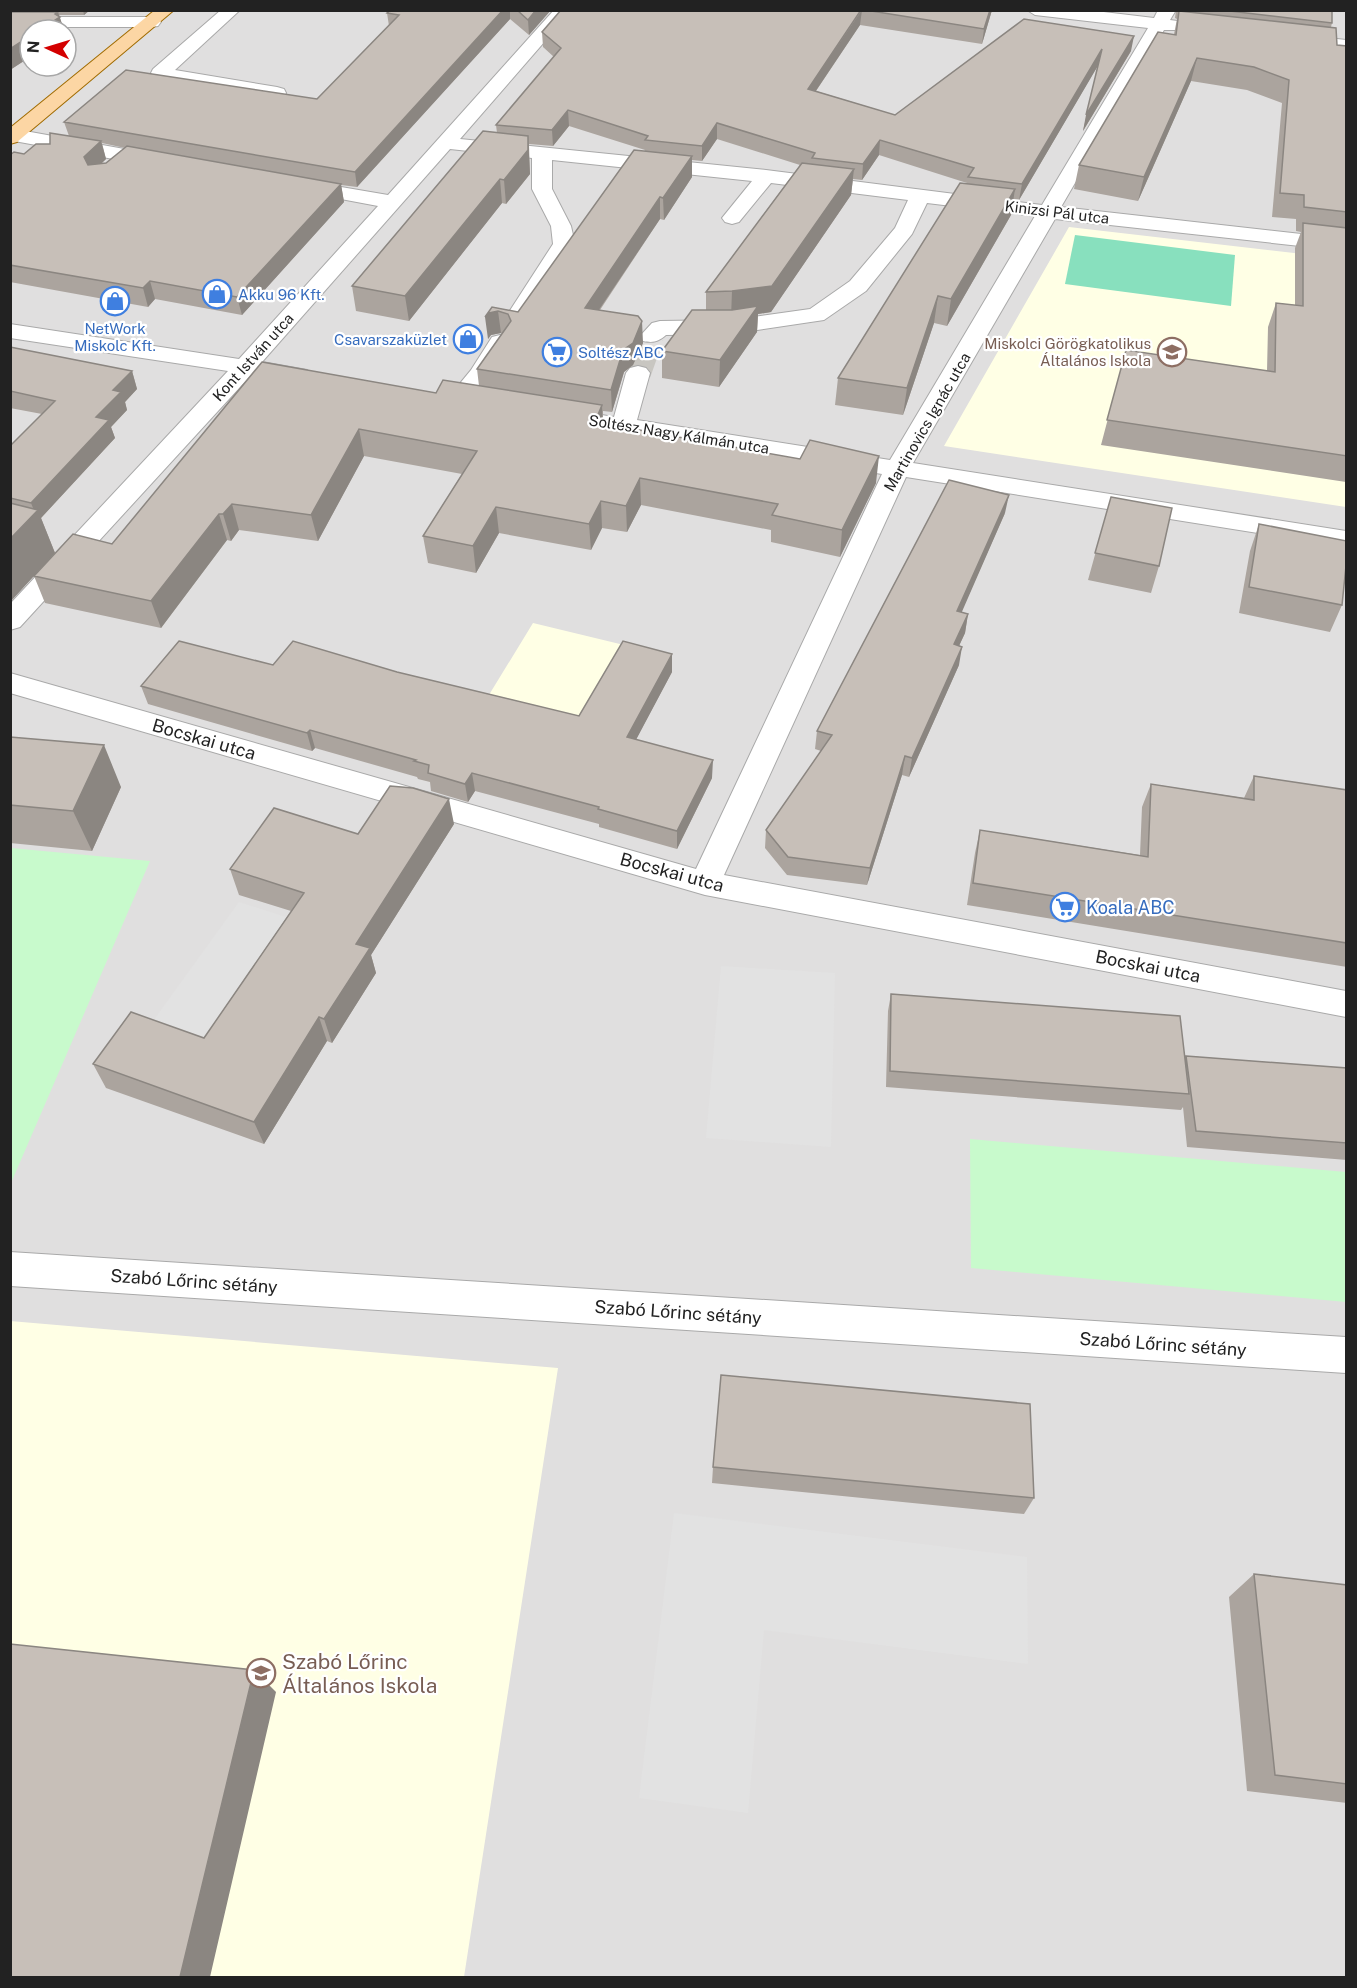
<svg xmlns="http://www.w3.org/2000/svg" width="1357" height="1988" font-family="'Public Sans',sans-serif">
  <rect width="100%" height="100%" fill="#f2efe9"/>
  <path fill="#e0dfdf" fill-rule="evenodd" d="M11,11H1346V1977H11ZM30,30H66V66H30Z"/>
  <path fill="#ffffe5" d="M1069,227L1346,259V507L944,446Z
    M533,623L624,645L535,806L437,780Z
    M10,1321L558,1368L464,1977H11Z"/>
  <path fill="#c8facc" d="M11,848L150,861L11,1183L10,848Z
    M970,1139L1346,1172V1302L971,1268Z"/>
  <path fill="#88e0be" d="M1075,235L1235,255L1231,306L1065,284Z"/>
  <path fill="#e2e2e2" d="M239,902L298,921L210,1050L148,1028Z
    M721,966L835,973L831,1147L706,1138Z
    M674,1513L1027,1557L1028,1664L764,1630L748,1813L639,1798Z"/>
  <g fill="none" stroke-linecap="round" stroke-linejoin="round">
    <path stroke="#c8c6c1" stroke-width="26" stroke-dasharray="26 13" stroke-linecap="butt" d="M638,373L651,336"/>
    <g stroke="#a9a9a9" stroke-width="2">
      <path id="minor" d="M221,10H240L175,70L277,87L284,89L286,93L284,97L277,99L153,77L151,73L153,69Z
        M554,10H572L460,139L766,170L1042,205L1148,28L1035,15L1027,10H1087L1154,18L1158,10H1176L1170,20L1185,22L1188,26L1185,30H1164L1061,207L1346,239V251L1055,219L913,463L1346,531V547L906,477L724,875L1346,991V1017L705,895L10,693V673L696,869L882,474L558,422L550,420L546,415L550,410L558,408L614,417L626,373L630,368L638,366L646,368L650,373L637,420L890,460L1035,216L927,203L912,234L866,291L824,320L731,334L666,335C658,342 653,343 643,341L640,336L652,323L660,321L731,320L810,309L850,281L895,228L908,200L771,183L739,222L732,224L725,222L722,218L752,181L552,160V189L571,226L575,244L528,317L520,319L512,317L509,312L553,244L551,226L532,189V158L450,149L262,362L307,370L311,375L307,380L299,382L251,375L20,627L10,630V604L228,371L10,338V324L239,359L378,206L293,190L290,186L293,182L300,180L388,195Z
        M10,17H152L158,18L161,22L158,26L152,27H10Z
        M1293,34L1346,40V50L1287,43L1284,39L1287,35Z
        M14,129L163,156L170,158L173,162L170,166L163,168L14,141L10,140V130Z
        M500,335L508,337L511,342C503,356 479,398 466,404C461,406 457,404 452,403L448,398L471,370L492,337Z
        M10,1252L1346,1337V1373L10,1286Z"/>
    </g>
    <g stroke="#a06b00" stroke-width="2">
      <path id="major" d="M155,10H174L17,142L10,144V128Z"/>
    </g>
    <use href="#minor" fill="#fff" fill-rule="evenodd"/>
    <use href="#major" fill="#fcd6a4" fill-rule="evenodd"/>
  </g>
  <path fill="#aba49e" fill-rule="evenodd" d="M10,10H90L84,15H59L64,30H30V57L10,70Z
    M390,10H551L529,35L510,19L357,187L341,185L344,202L242,315L155,299L148,307L10,282V155L24,154L69,136L64,122L317,99L389,26L387,13ZM102,143L125,148L106,163H102L106,159Z
    M561,10H992L982,44L860,25L816,91L895,115L1131,51L1083,131L1098,65L1019,200L1013,199L1011,215L947,326L934,323L903,415L835,405L838,378L967,183L879,155L862,180L853,179L851,195L771,312L758,314L757,332L719,387L662,378V351L706,310V292L800,165L717,139L702,161L692,160V177L664,220L660,219L600,310L643,343L633,365L624,372L612,412L603,411V423L876,483L840,557L771,542V530L641,505L627,532L602,528L591,550L499,533L476,573L428,563L423,536L462,474L364,456L318,541L239,530L231,541L227,540L161,628L45,603L34,576L112,544L436,393L479,386L477,369L502,333H501L491,335L488,339L492,307L518,312L645,150L569,126L553,146L529,144L530,174L506,204L502,203L409,321L356,311L352,286L497,133L496,125L554,57L543,47L542,32Z
    M1176,10H1332V23L1331,27L1337,45L1347,46V480L1346,482L1101,445L1126,350L1267,371L1268,327L1276,303L1295,305V248L1301,232L1296,231V219L1272,217L1282,103L1247,90L1191,81L1138,201L1074,189L1079,165L1174,34L1177,19L1175,18Z
    M10,347L132,371L137,389L125,402L127,410L111,427L115,438L41,518L55,553L10,602V446L42,414L10,408Z
    M1111,497L1159,566L1151,593L1088,580Z
    M1005,513L961,612L968,614L965,633L959,646V665L909,777L902,775L867,885L787,875L765,848L766,830L821,751L815,749L817,731Z
    M1259,524L1342,605L1330,632L1239,613L1250,551Z
    M672,654V672L636,739L712,778L677,849L599,827V824L475,791L468,802L431,791L430,782L418,779L417,777L315,748L312,751L148,704L141,686L273,665L397,672L579,716Z
    M10,737L121,787L92,851L10,843Z
    M1254,776L1347,790V967L967,905L975,853L980,830L1140,855L1142,807L1151,784L1244,798Z
    M454,824L371,955L376,973L332,1043L327,1041L264,1144L106,1088L93,1064L204,1038L291,911L239,895L230,869L358,834Z
    M891,994L1185,1059L1186,1056L1347,1068V1160L1187,1147L1183,1107L1181,1110L886,1087L888,1011Z
    M713,1467L1034,1498L1024,1514L712,1483Z
    M1254,1574L1347,1585V1803L1247,1791L1229,1597Z"/>
  <path fill="#8b8681" d="M83,10H90L84,15Z
    M503,10H510V19L357,187L355,172Z
    M536,10H551L529,35L528,20Z
    M862,10L860,25L807,104L808,89Z
    M990,10H992L982,44L984,29Z
    M58,12L64,30H40L55,14Z
    M30,36V57L10,70V49Z
    M1134,36L1131,51L1083,131L1086,115Z
    M1102,49L1099,64L1019,200L1022,184Z
    M1197,58L1191,81L1138,201L1144,177Z
    M568,110L569,126L553,146L552,130Z
    M717,123V139L702,161V146Z
    M528,136L530,174L506,204L504,180Z
    M880,140L879,155L862,180L863,164Z
    M101,141L106,159L89,175L84,157Z
    M692,156V177L664,220L663,198Z
    M854,169L851,195L771,312L758,314L757,332L719,387L720,360L731,318L732,291Z
    M500,179L502,203L409,321L405,296Z
    M341,184L344,202L242,315L237,297Z
    M1015,189L1011,215L947,326L951,299Z
    M660,197V219L586,329L585,308Z
    M150,281L155,299L148,307L143,288Z
    M938,296L934,323L903,415L907,388Z
    M498,311L501,333L491,335L488,339L485,317L489,313Z
    M642,321L643,343L633,365L624,372L612,412L611,390L623,350Z
    M132,371L137,389L125,402L127,410L111,427L115,438L41,518L55,553L10,602V539L35,513L31,503L96,417L113,390Z
    M602,405L603,431L595,422Z
    M359,429L364,456L318,541L311,515Z
    M879,456L876,483L840,557L842,530Z
    M640,478L641,505L627,532L626,506Z
    M1009,495L1005,513L954,630L957,611Z
    M601,501L602,528L591,550L589,524Z
    M232,504L239,530L231,541L223,514Z
    M496,507L499,533L476,573L473,546Z
    M219,514L227,540L161,628L151,601Z
    M968,614L965,633L951,663L954,644Z
    M962,647L959,665L909,777L912,758Z
    M672,654V672L628,755L627,737Z
    M310,730L315,748L312,751L307,733Z
    M104,745L121,787L92,851L73,811Z
    M905,756L902,775L867,885L870,868Z
    M713,760L712,778L677,849V831Z
    M472,773L475,791L468,802L465,784Z
    M449,799L454,824L371,955L376,973L332,1043L324,1019L356,944Z
    M319,1017L327,1041L264,1144L254,1122Z
    M254,1670L276,1692L210,1977H180Z"/>
  <path fill="#c7bfb8" stroke="#8b8681" stroke-width="1.5" d="M390,10H503L355,172L64,122L126,70L317,99L399,15L387,13Z
    M517,10H536L528,20Z
    M561,10H861L808,89L895,115L1024,19L1134,36L1086,115L1102,49L1022,184L968,177L974,168L880,140L863,164L812,158L815,153L717,123L702,146L645,140L648,136L568,110L552,130L496,125L561,48L542,32Z
    M865,10H990L984,29Z
    M1221,10H1332V23Z
    M1179,11L1336,28L1337,45L1347,46V212L1304,207V195L1280,193L1289,80L1254,67L1197,58L1144,177L1079,165L1158,32L1176,35Z
    M10,12H58L55,14L60,17L40,30H30V36L10,49Z
    M483,131L528,136V150L504,180L500,179L405,296L352,286Z
    M50,133L101,141L84,157L88,165L106,163L127,146L341,184L237,297L150,281L143,288L10,265V155L14,152L24,154L36,144H50Z
    M634,150L692,156L663,198L660,197L585,308L638,316L642,321L633,343L623,350L611,390L477,369L511,321L508,314L498,311L489,313L485,317L492,307L518,312Z
    M802,163L854,169L772,286L732,291L706,292Z
    M960,183L1015,189L951,299L938,296L907,388L838,378Z
    M1303,223L1347,228V456L1107,420L1126,350L1275,372L1276,303L1303,306Z
    M758,306L720,360L662,351L692,310H732Z
    M10,347L132,371L113,390L121,392L96,417L109,420L31,503L10,498V446L55,401L10,391Z
    M262,362L436,393L443,380L602,405L595,422L800,459L810,440L879,456L842,530L772,515L778,504L640,478L626,506L601,501L589,524L496,507L473,546L423,536L477,451L359,429L311,515L232,504L223,514H219L151,601L34,576L73,534L112,544Z
    M949,480L1009,495L957,611L968,614L954,644L962,647L912,758L905,756L870,868L788,857L766,830L832,735L817,731Z
    M1111,497L1172,508L1159,566L1095,553Z
    M10,503L38,510L10,539Z
    M1259,524L1347,541V556L1342,605L1249,587Z
    M179,641L273,665L293,641L397,672L579,716L623,641L672,654L627,737L713,760L677,831L598,809L599,807L472,773L465,784L428,773L429,765L414,761L416,760L310,730L307,733L141,686Z
    M10,737L104,745L73,811L10,805Z
    M1254,776L1347,790V943L973,883L980,830L1148,857L1151,784L1254,800Z
    M390,786L413,788L449,799L356,944L370,948L324,1019L319,1017L254,1122L93,1064L131,1012L204,1038L304,893L230,869L274,808L358,834Z
    M891,994L1180,1016L1189,1094L890,1071Z
    M1186,1056L1347,1068V1143L1196,1131Z
    M721,1375L1030,1404L1034,1498L713,1467Z
    M1254,1574L1347,1585V1784L1275,1775Z
    M10,1644L254,1670L180,1977H10Z"/>
  <defs>
    <g id="shop-ring" transform="scale(1.5)"><circle r="9.5" fill="#fff" stroke="#3f7fe0" stroke-width="1.5"/><path d="M-5-2.5h2.3a2.7 3.5 0 0 1 5.4 0H5L5.5 6h-11ZM-1.5-2.5h3a1.5 2.3 0 0 0-3 0Z" fill="#3f7fe0"/></g>
    <g id="supermarket-ring" transform="scale(1.5)"><circle r="9.5" fill="#fff" stroke="#3f7fe0" stroke-width="1.5"/><path d="M-6-5.5h2.5l.6 2H6L4.5 2H-2.5L-4.4-4H-6ZM-1.5 3.2a1.3 1.3 0 1 0 .1 0ZM3 3.2a1.3 1.3 0 1 0 .1 0Z" fill="#3f7fe0"/></g>
    <g id="school-ring" transform="scale(1.5)"><circle r="9.5" fill="#fff" stroke="#8d6e63" stroke-width="1.5"/><path d="M0-5L7-2L0 1L-7-2ZM-4 1L0 2.5L4 1V4Q0 6-4 4Z" fill="#8d6e63"/></g>
  </defs>
  <g fill-rule="evenodd">
    <use href="#shop-ring" x="217" y="294"/>
    <use href="#shop-ring" x="115" y="301"/>
    <use href="#shop-ring" x="468" y="339"/>
    <use href="#supermarket-ring" x="557" y="352"/>
    <use href="#school-ring" x="1172" y="352"/>
    <use href="#supermarket-ring" x="1065" y="907"/>
    <use href="#school-ring" x="261" y="1673"/>
  </g>
  <g text-anchor="middle" dominant-baseline="central" stroke-width="4.5" stroke-linejoin="round" paint-order="stroke">
    <g font-size="15" fill="#222" stroke="#fff">
      <text transform="translate(1057 212) rotate(7)">Kinizsi Pál utca</text>
      <text transform="translate(253 357) rotate(-48)">Kont István utca</text>
      <text transform="translate(927 422) rotate(-60)">Martinovics Ignác utca</text>
      <text transform="translate(679 434) rotate(9)">Soltész Nagy Kálmán utca</text>
    </g>
    <g font-size="15" fill="#366cbe" stroke="#fff" text-anchor="start">
      <text x="238" y="294">Akku 96 Kft.</text>
      <text x="115" y="328" text-anchor="middle">NetWork<tspan x="115" dy="17">Miskolc Kft.</tspan></text>
      <text x="447" y="339" text-anchor="end">Csavarszaküzlet</text>
      <text x="578" y="352">Soltész ABC</text>
    </g>
    <g font-size="15" fill="#785e54" stroke="#fff" text-anchor="end">
      <text x="1151" y="343">Miskolci Görögkatolikus<tspan x="1151" dy="17">Általános Iskola</tspan></text>
    </g>
    <g font-size="18" fill="#222" stroke="#fff">
      <text transform="translate(204 739) rotate(16)">Bocskai utca</text>
      <text transform="translate(672 872) rotate(15)">Bocskai utca</text>
      <text transform="translate(1148 966) rotate(11)">Bocskai utca</text>
      <text transform="translate(194 1281) rotate(4)">Szabó Lőrinc sétány</text>
      <text transform="translate(678 1312) rotate(4)">Szabó Lőrinc sétány</text>
      <text transform="translate(1163 1344) rotate(4)">Szabó Lőrinc sétány</text>
    </g>
    <g font-size="18" fill="#366cbe" stroke="#fff" text-anchor="start">
      <text x="1086" y="907">Koala ABC</text>
    </g>
    <g font-size="21" fill="#785e54" stroke="#fff" text-anchor="start">
      <text x="282" y="1661">Szabó Lőrinc<tspan x="282" dy="24">Általános Iskola</tspan></text>
    </g>
  </g>
  <rect width="1357" height="1988" fill="none" stroke="#222222" stroke-width="24"/>
  <g transform="translate(48 48) rotate(274)"><circle r="28" fill="#ffffff" stroke="#a7a7a7" stroke-width="1.5"/>
  <path d="M0-4.5L10 22L0 15L-10 22Z" fill="#d40000"/>
  <text y="-9" font-size="16" font-weight="bold" text-anchor="middle" fill="#222222">N</text>
  </g>
</svg>
